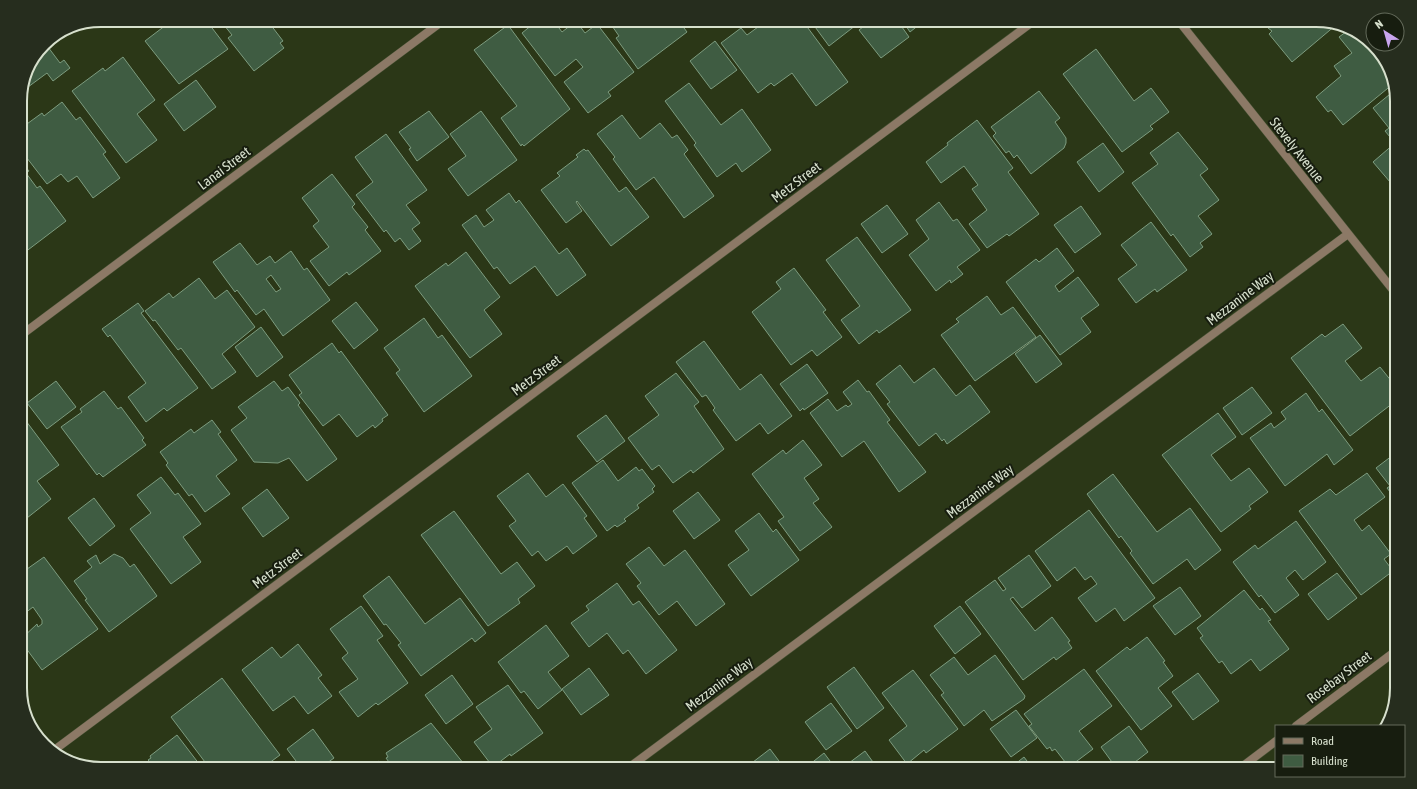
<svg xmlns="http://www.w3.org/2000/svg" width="1417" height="789" font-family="'Asap Condensed',sans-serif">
  <rect width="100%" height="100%" fill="#2b3717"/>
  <path fill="#3f5c42" stroke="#7d9c7f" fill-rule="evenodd" d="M167,20H206L228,49L179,84L145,41L166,25L163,23Z
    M220,20H267L283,41L280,43L284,48L254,71L228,38L232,35Z
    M343,20H358L348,27Z
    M538,20H553L562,32L576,21L585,33L597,24L634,72L608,92L611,96L588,113L564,82L583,67L576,59L555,76L522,33Z
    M608,20H678L687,32L638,69L616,38L619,36Z
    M752,20H802L848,82L816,106L792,73L774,86L771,83L758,93L721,43L741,28L747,35L758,27Z
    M810,20H858L860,22L829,46Z
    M872,20H897L909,37L881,58L859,30Z
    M902,20H925L910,32Z
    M1271,20H1316L1336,25L1292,62L1269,34L1272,31L1268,28L1273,23Z
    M508,25L570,109L524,146L522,144L521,146L501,118L517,106L474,50Z
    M1350,29L1357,31L1384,56L1390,75L1387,78L1393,84L1343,125L1331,110L1328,112L1316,97L1341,76L1334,66L1352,53L1339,37Z
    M715,41L737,70L711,89L690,61Z
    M45,43L60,63L64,60L70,68L53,81L47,73L24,90L22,87L26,69Z
    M1096,49L1134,101L1151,88L1169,112L1150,126L1153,129L1122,152L1063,74Z
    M123,57L155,100L137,114L157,140L126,163L72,91L103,68L105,71Z
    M196,80L216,107L184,131L164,104Z
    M689,83L721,125L742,109L771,150L742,172L736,163L717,177L694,145L696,143L665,101Z
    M1395,90L1397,95L1396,189L1373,162L1395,143L1385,131L1389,128L1373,108Z
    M1039,91L1060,118L1055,122L1066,138V143L1064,148L1031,174L1017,155L1014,158L1009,151L1006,153L993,136L996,133L991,127Z
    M62,102L76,120L80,117L106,152L103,154L120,178L93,198L77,176L68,182L61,174L47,184L20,149V129L42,113L44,116Z
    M429,111L449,137L417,161L409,149L411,148L399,132Z
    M481,111L517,160L468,196L448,169L466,156L450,134Z
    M622,115L640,139L660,123L672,138L677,135L688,150L684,154L714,196L684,218L654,177L636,190L613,159L615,157L597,134Z
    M977,120L1013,168L1008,172L1039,214L1009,236L1007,234L987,248L969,224L987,210L972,189L978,185L964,166L941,183L926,162L948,145L947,143Z
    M1178,132L1208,169L1200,175L1219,200L1198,216L1212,234L1200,243L1203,247L1190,257L1173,234L1171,236L1132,183L1158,164L1150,153Z
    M386,134L427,190L406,205L420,223L412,229L421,241L409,250L400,238L395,242L386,230L384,232L356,195L373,182L355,157Z
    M1103,143L1124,172L1099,192L1077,162Z
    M584,149L586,151L588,150L619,192L626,187L649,217L611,246L577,201L576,202L582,211L566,223L541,190L560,176L557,173L578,157L576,155Z
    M20,160L29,171L26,173L37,188L40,186L66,221L20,256Z
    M332,174L355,204L352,207L368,227L365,230L381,251L349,275L347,272L329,286L310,261L329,247L313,226L319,221L302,198Z
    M509,193L516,203L519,200L559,254L567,248L586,275L557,296L535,266L510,284L497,267L494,269L462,225L476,215L484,227L494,220L486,210Z
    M939,202L953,221L957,219L980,250L957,267L963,274L951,283L950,280L936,291L909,255L929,239L916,220Z
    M887,205L908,234L882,253L861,224Z
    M1081,206L1101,234L1075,253L1054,225Z
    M1151,222L1187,270L1157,292L1155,289L1136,303L1118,279L1137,265L1121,245Z
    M857,237L911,310L879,333L877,330L859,344L841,320L860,306L826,260Z
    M240,243L257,265L270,256L275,263L291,251L304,270L307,268L330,300L283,336L264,309L256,315L237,290L235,292L213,262ZM271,275L281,289L276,292L266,279Z
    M1057,248L1074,271L1055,286L1059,292L1078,277L1099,305L1081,318L1091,332L1060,355L1006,282L1036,259L1039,262Z
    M466,252L500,297L484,310L502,334L470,358L415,286L446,263L448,266Z
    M794,268L826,310L823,312L842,337L817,356L812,350L791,365L752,312L781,289L776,282Z
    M199,278L215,299L227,290L255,327L222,354L236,372L212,389L181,348L178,350L155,320L153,321L145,311L169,293L173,298Z
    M987,296L1001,315L1013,307L1036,337L975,381L941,335L959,322L956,319Z
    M356,302L378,330L354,349L332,321Z
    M138,303L144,311L141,313L198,388L167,411L164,408L146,422L128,397L146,383L110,335L108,337L102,329Z
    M424,318L438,338L442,335L472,376L424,412L396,373L400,370L384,348Z
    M1343,324L1362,348L1345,361L1361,381L1380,367L1397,388V400L1350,436L1291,358L1322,334L1325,337Z
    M261,327L283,357L257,377L235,347Z
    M1040,335L1062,364L1036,383L1015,354Z
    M704,341L740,390L761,374L792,416L768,434L760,423L736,441L713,410L715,408L706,395L702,397L676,362Z
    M332,343L339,353L341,351L388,415L382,419L383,421L375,428L373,425L357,437L339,414L323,426L299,395L302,393L289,375Z
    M807,364L828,393L804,410L803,408L800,411L780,384Z
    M900,365L914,383L934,368L956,396L970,385L990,412L947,444L944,439L942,441L936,433L919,446L887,404L890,402L876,384Z
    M676,373L699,402L694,406L724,449L693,473L691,470L673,483L659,465L652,470L628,438L659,415L645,396Z
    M858,380L867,392L869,391L890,420L887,422L926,472L899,492L864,441L842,457L810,413L828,399L837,411L846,405L848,407L852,404L843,392Z
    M56,381L76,407L47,429L27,403Z
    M274,381L282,391L288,387L300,403L298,405L337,459L307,481L289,458L278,463L254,462L231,430L247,418L238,407Z
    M1252,387L1272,413L1242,435L1223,408Z
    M104,391L118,409L121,407L144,438L142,440L146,445L103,477L99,473L97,475L61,427L82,412L80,409Z
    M1306,393L1319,412L1322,409L1353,450L1334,465L1327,454L1285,486L1250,438L1271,423L1274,428L1286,419L1281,412Z
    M20,413L59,465L37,481L51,499L27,518L20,509Z
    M1218,413L1236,437L1211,455L1231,481L1249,468L1268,492L1249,506L1251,509L1221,532L1162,455Z
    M606,415L625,441L597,462L577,436Z
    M212,420L221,432L218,434L237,460L216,476L230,494L205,512L192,494L189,496L166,465L168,463L160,452L191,429L194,433Z
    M803,440L822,465L804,478L819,499L813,503L832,527L800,551L778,521L784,517L752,474L783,450L786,454Z
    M1397,452V501L1387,488L1390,486L1376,468Z
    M603,460L618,481L636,467L639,471L642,469L655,486L652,489L654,492L637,505L639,508L624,519L626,521L617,527L615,525L607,531L572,483Z
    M528,473L546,497L563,484L587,516L584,518L597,536L573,554L567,546L546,561L538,551L532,556L509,526L516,521L497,496Z
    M1367,473L1385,497L1354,520L1362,531L1369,525L1391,554L1384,559L1393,571L1361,595L1299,511L1330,489L1336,495Z
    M1113,474L1157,532L1190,508L1221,550L1195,570L1187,559L1153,584L1130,553L1132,551L1121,536L1119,538L1087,494Z
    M161,477L175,495L178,493L201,524L183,537L201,562L171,584L130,529L151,513L137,495Z
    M267,489L289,518L263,537L242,508Z
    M698,492L720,520L694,539L673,511Z
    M94,498L115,526L90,546L68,518Z
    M1089,510L1155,598L1124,621L1115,608L1096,622L1078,598L1097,584L1091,576L1085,580L1075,567L1057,581L1035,551Z
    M454,511L501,574L517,562L535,586L518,599L520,603L488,626L421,535Z
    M759,513L773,532L776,529L799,560L751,596L728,565L749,550L735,531Z
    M1296,521L1326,562L1303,580L1295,570L1286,578L1299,595L1275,613L1261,595L1259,597L1233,562L1255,545L1258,549Z
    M649,547L664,566L685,550L725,604L696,626L677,601L659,615L637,586L641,583L626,564Z
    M114,554L123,558L130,567L134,564L157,596L109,632L85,600L87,599L74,581L92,567L87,561L96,555L100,564Z
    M1029,555L1051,586L1022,608L1013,597L1010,599L1035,631L1052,617L1070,641L1068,642L1072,648L1056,660L1054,657L1023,680L965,602L995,580L1003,591L1006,589L998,578Z
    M44,557L98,629L42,670L20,640L37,624L38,627L42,624V620L33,607L20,617V574Z
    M1337,573L1357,598L1328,620L1308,594Z
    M389,576L425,624L460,598L486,633L475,642L472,638L421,676L398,645L401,643L386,624L384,625L363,596Z
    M617,583L633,605L639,601L677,650L646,674L628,650L623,654L607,633L589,647L571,623L589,610L586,606Z
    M1180,587L1201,616L1175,635L1153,606Z
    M1244,590L1260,610L1262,608L1271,620L1268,621L1289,649L1260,671L1251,659L1231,674L1222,661L1219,663L1200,638L1203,636L1197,628Z
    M361,606L383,636L377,640L408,683L378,705L376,703L358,717L339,692L358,679L342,658L348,653L330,629Z
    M960,606L981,634L955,654L934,626Z
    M546,625L569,656L548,672L562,690L538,709L524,691L521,693L498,662Z
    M1147,637L1165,661L1163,662L1173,676L1158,688L1172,706L1141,730L1096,671L1127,647L1130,650Z
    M298,644L322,675L318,678L332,696L308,714L294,696L273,711L242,670L272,647L281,658Z
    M995,655L1025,696L1024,699L992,721L984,710L964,726L941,695L944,693L930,675L954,657L968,675Z
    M854,667L884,708L857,729L827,687Z
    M589,668L609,695L581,715L562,689Z
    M1084,669L1112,706L1079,731L1093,749L1069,767L1055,749L1052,751L1050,747L1047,749L1029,726L1032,724L1024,714Z
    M913,670L958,729L926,753L924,750L907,764L889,740L907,726L882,693Z
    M1198,673L1219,701L1193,720L1172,692Z
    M452,675L473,704L446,724L425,695Z
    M222,678L280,755L261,769H215L211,763L208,766L171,717Z
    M508,685L543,733L511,756L510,754L493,767L474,742L492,729L476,707Z
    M831,703L852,731L826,750L805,722Z
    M1016,710L1037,738L1011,757L990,729Z
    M431,723L468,769H394L386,758L388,757L386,753Z
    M1129,726L1148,752L1126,769H1117L1101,747Z
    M313,729L334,758L319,769H302L287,749Z
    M177,735L203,769H138L149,761L148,760L151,758L150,756Z
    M770,749L785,769H744Z
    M865,751L878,769H841Z
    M824,753L836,769H804Z
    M1024,757L1033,769H1009Z
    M379,761L385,769H369Z"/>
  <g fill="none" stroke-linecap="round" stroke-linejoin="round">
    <g stroke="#475234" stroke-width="9">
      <path id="minor" d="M1178,20L1397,295
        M20,336L444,20
        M1296,726L1397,650
        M53,751L1035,20
        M627,769L1348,234
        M1239,769L1276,741"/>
    </g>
    <use href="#minor" stroke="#8c7966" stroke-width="8"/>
  </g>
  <g text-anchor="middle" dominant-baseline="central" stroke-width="4" stroke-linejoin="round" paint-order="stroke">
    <g font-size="14" fill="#d7e0cd" stroke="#171d0f">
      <text transform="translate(1297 150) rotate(52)">Stevely Avenue</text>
      <text transform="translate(224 168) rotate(-37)">Lanai Street</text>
      <text transform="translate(796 182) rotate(-37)">Metz Street</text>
      <text transform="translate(1240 298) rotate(-37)">Mezzanine Way</text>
      <text transform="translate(536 375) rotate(-37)">Metz Street</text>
      <text transform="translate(980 491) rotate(-37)">Mezzanine Way</text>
      <text transform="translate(277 568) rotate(-37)">Metz Street</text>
      <text transform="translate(1339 677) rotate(-37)">Rosebay Street</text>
      <text transform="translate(719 684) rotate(-37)">Mezzanine Way</text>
    </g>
  </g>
  <path d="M0 0H1417V789H0ZM101 27H1316A74 74 0 0 1 1390 101V688A74 74 0 0 1 1316 762H101A74 74 0 0 1 27 688V101A74 74 0 0 1 101 27Z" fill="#262d1e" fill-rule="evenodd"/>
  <path fill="none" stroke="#d7e0cd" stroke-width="2" d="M101 27H1316A74 74 0 0 1 1390 101V688A74 74 0 0 1 1316 762H101A74 74 0 0 1 27 688V101A74 74 0 0 1 101 27Z"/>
  <rect x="1275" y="725" width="130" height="52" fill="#171d0f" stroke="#646b5b"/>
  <rect x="1283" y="738" width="20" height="6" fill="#8c7966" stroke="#646b5b"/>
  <text x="1311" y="745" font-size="12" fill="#d7e0cd">Road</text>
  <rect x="1283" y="755" width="20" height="12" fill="#3f5c42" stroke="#646b5b"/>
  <text x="1311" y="765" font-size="12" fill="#d7e0cd">Building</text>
  <g transform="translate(1385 32) rotate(323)"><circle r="19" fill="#171d0f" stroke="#646b5b"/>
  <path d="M0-3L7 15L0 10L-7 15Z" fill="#c9a5ee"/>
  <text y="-6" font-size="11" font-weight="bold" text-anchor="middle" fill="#d7e0cd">N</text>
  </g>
</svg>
